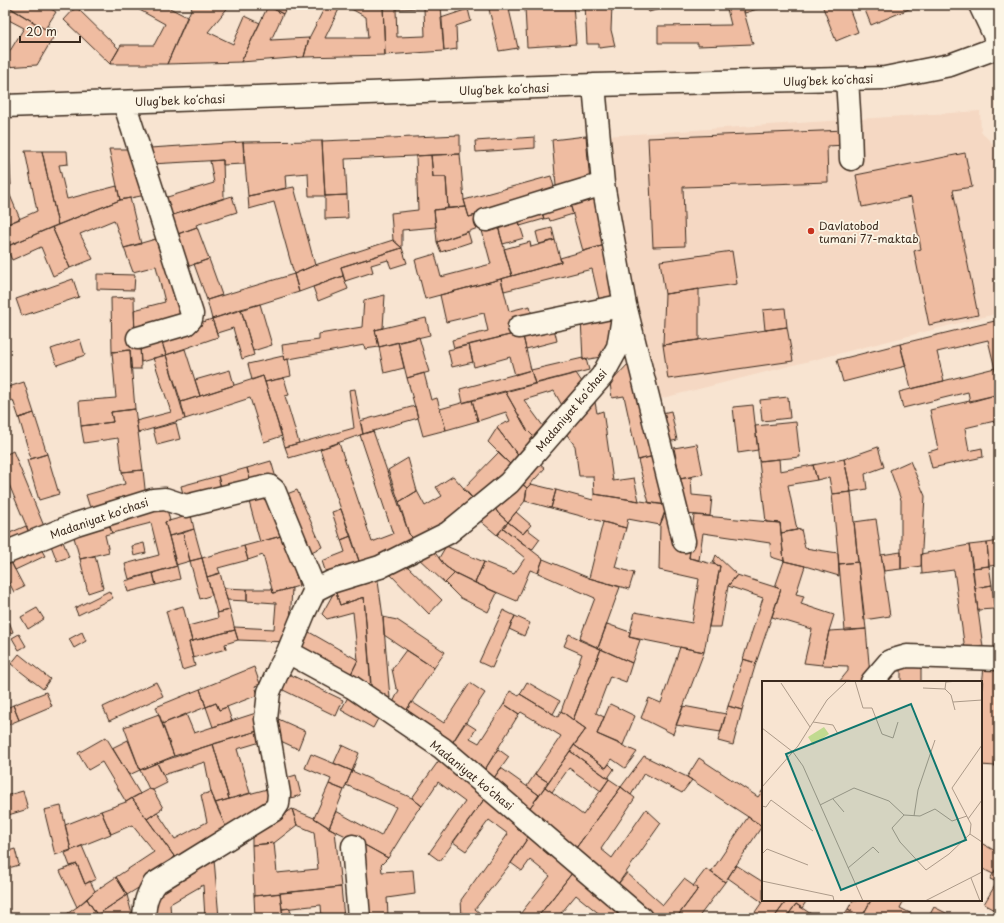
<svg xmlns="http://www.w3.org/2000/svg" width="1004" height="923" font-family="'Playpen Sans',sans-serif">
  <rect width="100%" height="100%" fill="#f8e4d1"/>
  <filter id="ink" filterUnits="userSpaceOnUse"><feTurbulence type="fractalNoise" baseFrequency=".025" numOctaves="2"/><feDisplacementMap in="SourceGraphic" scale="8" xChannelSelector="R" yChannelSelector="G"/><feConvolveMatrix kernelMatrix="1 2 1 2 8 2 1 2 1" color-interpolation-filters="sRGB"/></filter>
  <g filter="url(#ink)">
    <path fill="#f5d8c3" d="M980,111L981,132L999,150V313L655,400L605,136Z"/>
    <path fill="#efbca1" stroke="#3b2a1e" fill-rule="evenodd" d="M5,5L45,29L47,26L57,31L37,65L5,67V59L24,28L5,18Z
      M6,5H45L56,12L45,29Z
      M138,5H164L187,17L167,64H110L121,45H154L165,24L136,8Z
      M193,5H230L208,32L233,44L245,16L260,23L241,62L167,64Z
      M269,5H288L283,14L268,6Z
      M326,5H341L325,38H368L366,17L344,5H383L385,55L304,57L309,38Z
      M383,5H441L444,51L385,55ZM424,8L425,36L397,37L396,9Z
      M488,5H508L518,48L499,51Z
      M558,5H573L576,44L527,47L525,7Z
      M585,5H612L611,30L615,46L599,48V44H587Z
      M645,5H673L649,12Z
      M726,5H742L753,44L698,46V43H658V26L731,25Z
      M742,5H759L760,8L745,13Z
      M822,5H848L858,32L836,41Z
      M863,5H915L916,6L871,25Z
      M268,6L283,14L271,40L309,38L304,57L241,62Z
      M76,7L119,49L110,64L64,20Z
      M468,9L471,21L456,26L457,49L444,51L441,18Z
      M846,130V145L827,146L828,182L683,187L685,246L653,247L648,138Z
      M460,135V154L345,159L347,195L325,196L322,141Z
      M586,136L590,183L556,186L552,140Z
      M535,137V148L476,152L475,141Z
      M322,141L325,196H309L308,173L285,175L286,188L248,196L243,142Z
      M243,142L244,164L223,165V160L151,164L150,148Z
      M109,149H132L146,195L120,200Z
      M5,150H9L11,185H5Z
      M25,151H42L58,225L5,247V225L37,211Z
      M42,151H67L68,164L59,165L67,199L117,186L120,200L58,225Z
      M965,153L972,187L953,190L978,315L929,325L914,251L921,249L911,197L862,207L856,175Z
      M460,154L464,200L466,207L448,208L446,177H433L431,155Z
      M431,155L433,177H446L448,208L434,210L436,227L402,230V248L393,240L391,213L418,210L416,156Z
      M223,160L224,198L170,216L164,198L214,183L210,161Z
      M551,176L556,194L469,217L464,200Z
      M294,187L315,265L294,274L274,202L249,209L248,196Z
      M594,192L605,245L583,251L569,200Z
      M9,193L20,219L5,225V195Z
      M347,195L348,218L325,219V196Z
      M232,196L237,212L196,225L197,227L175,235L170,216Z
      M130,198L141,244L124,248L114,220L80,234L93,259L70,268L52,227L120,200Z
      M569,200L573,214L550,221L549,218L544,219L541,209Z
      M466,207L469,217L480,214L484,226L437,242L434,210Z
      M541,209L544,219L520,226L517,216Z
      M517,216L524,238L503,244L497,223Z
      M497,223L512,276L425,299L415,260L435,254L441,277L491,264L481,227Z
      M52,227L70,268L53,276L41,247L12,260L6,247Z
      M197,227L209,259L187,267L175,235Z
      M552,228L555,240L539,244L536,232Z
      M468,232L471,242L441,252L437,242Z
      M159,238L184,320L135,333L134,310L165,302L156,266L133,272L124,248Z
      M393,240L402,248L341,267L343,276L299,292L294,274L315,265Z
      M555,240L561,262L512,276L504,249L530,242L531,247Z
      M605,245L617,300L600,304L592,269L504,291L501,279L561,262L560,258Z
      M402,248L407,263L391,268L388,260L371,265L373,272L345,281L341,267Z
      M732,251L737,284L665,294L660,261Z
      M209,259L222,295L207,300L194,264Z
      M97,274L135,275L134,290L97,289Z
      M294,274L299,292L212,319L207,300Z
      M343,276L348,289L318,301L313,287Z
      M73,279L79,297L22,316L16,299Z
      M501,279L509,311L530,306L532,317L514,334L454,348L452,340L488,331L484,313L446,322L440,295Z
      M699,289V340L663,345L665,294Z
      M385,295L383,328L375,330L379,347L365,349L364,345L284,360L282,345L319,340V334L362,327L364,300Z
      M134,297L135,345H140L141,369H131L130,350L112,352L111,298Z
      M260,304L272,345L253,351L241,309Z
      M785,308L787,327L765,330L763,310Z
      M241,309L254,355L242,359L233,328L217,333L212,319Z
      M617,315L607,356L583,360L581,318Z
      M426,318L430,335L379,347L375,330Z
      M212,319L218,337L166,355L160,336Z
      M999,320V373H996L988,340L937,352L944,381L911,389L900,344Z
      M553,324L557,341L526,349L522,332Z
      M787,327L793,361L668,379L663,345Z
      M522,332L531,370L515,375L510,357L474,367L469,345Z
      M160,336L166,355L141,362L140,345Z
      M419,337L429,372L407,378L398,342Z
      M80,339L85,355L57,365L51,349Z
      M398,342L404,368L384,373L379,347Z
      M900,344L906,366L843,382L837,360Z
      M469,345L473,362L452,367L448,350Z
      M185,349L200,396L181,402L166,355Z
      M130,350L135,409L111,412L113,422L81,426L79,401L116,398L112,352Z
      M166,355L185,419L138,433L136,421L171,412L153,358Z
      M283,356L284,360L288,359L291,376L265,382L263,376L252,380L248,364Z
      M583,358V360L586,359L589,370L535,384L531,370Z
      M630,362L654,456L638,460L624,396L612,398L610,383Z
      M995,368L999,384V394L970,402L968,392L903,408L899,392Z
      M230,370L234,385L200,396L195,380Z
      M531,370L535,384L463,403L460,389Z
      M424,373L431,400L437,398L446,430L423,436L407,378Z
      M576,373L586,388L564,409L554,391L524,400L546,430L537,440L527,430L505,391Z
      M263,376L282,436L264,442L250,398L185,419L181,402Z
      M284,378L289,395L285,396L299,443L285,447L265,382Z
      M24,382L34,413L19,418L13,400L5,403V388Z
      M355,389L363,434L320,449L289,458L285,447L354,428L349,390Z
      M505,391L527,430L537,440L520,458L497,428L498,426L510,421L506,412L478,421L472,400Z
      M996,395L999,410V420L965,428L969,451L982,448L983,457L932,468L928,452L938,449L930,410Z
      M594,397L597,413L603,411L613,481L634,478L639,501L594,494L593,476H579L575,446L563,429Z
      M788,397L790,418L762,421L760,400Z
      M472,400L478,421L446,430L440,409Z
      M753,405L758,450L738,453L733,407Z
      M415,406L418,418L363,434L360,421Z
      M135,409L143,470L122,472L118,438L84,443L81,426L113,422L111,412Z
      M671,411L677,440L664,443L658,414Z
      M34,413L47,454L31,459L19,418Z
      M796,422L800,457L759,461L755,426Z
      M176,423L180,439L157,445L153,429Z
      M497,428L520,458L512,466L488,442Z
      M373,431L409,534L418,543L360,564L320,449L339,443L372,542L393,534L360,435Z
      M697,444L703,474L680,479L674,448Z
      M878,447L884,467L865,474L867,489L851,492L844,459Z
      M13,451L46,531L31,537L5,475V455Z
      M498,453L512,466L477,503L463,489Z
      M47,454L59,494L39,500L27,460Z
      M654,456L667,505L649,503L638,460Z
      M408,458L417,491L399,502L388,470Z
      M779,459L780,471L813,465L817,480L788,485L797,530L781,533L780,523L766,522L759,461Z
      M844,459L851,492L832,494L829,477L817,480L813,465Z
      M271,461L276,478L251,484L247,468Z
      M910,461L925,496L921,566L901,569V500L890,470Z
      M538,462L545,468L527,488L520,482Z
      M247,468L251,484L222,492L218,476Z
      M143,470L146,498L92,514L86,495L125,484L122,472Z
      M218,476L222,492L185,502L181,486Z
      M453,476L477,503L418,543L409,534L399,502L417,491L425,506L442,496L436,487Z
      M691,477L692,495L712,497L710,516L685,514L680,479Z
      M520,482L527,488L525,501L508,522L498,513L495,508Z
      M531,484L556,490L551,508L525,501L527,488Z
      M297,490L322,547L307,554L282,496Z
      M556,490L593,500L594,494L667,505L660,525L628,519L626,528L551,508Z
      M851,492L858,562L839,564L832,494Z
      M269,493L281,536L260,542L248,498Z
      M166,505L170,521L165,522L177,566L129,579L125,564L159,555L151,523L112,533L108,520Z
      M495,508L498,513L508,522L497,535L478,519Z
      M341,509L351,536L341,540L332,512Z
      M666,511L679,550L690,552L689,558L720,566L704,652L629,637L635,612L692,623L699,579L659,570L660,525Z
      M516,512L531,525L523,534L508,522Z
      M191,515L194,529L169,536L165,522Z
      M694,515L780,523L784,561L771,557L770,543L703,533L699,560L689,558Z
      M876,519L890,616L864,620L854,522Z
      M108,520L112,533L105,535L109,552L80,559L72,530Z
      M508,522L523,534L527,529L540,539L532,550L503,528Z
      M603,522L626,528L615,567L634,573L629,589L589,578Z
      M26,526L31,537L5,548V535Z
      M503,528L543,559L538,573L530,570L517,601L475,583L484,562L514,574L525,558L497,535Z
      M194,529L202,558L190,561L183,533Z
      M801,529L805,548L838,553L839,576L805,566L784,561L781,533Z
      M183,533L190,561L176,565L169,536Z
      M285,535L299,586L273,593L263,555L248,560L244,546Z
      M351,536L360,564L327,576L322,561L345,552L341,540Z
      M62,539L69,557L57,561L50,543Z
      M999,541V565L989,566L987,543Z
      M144,543L146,553L134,556L132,546Z
      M987,543L989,566L973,568L969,545Z
      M969,545L983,647L965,650L954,570L922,574L921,554Z
      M244,546L248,560L218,568L220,573L207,577L202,558Z
      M446,546L484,562L475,583L455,573L445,566L439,558Z
      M40,547L45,556L15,570L11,562Z
      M433,550L445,566L455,573L445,583L418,558Z
      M901,552V569L884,571L881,555Z
      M716,555L737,575L728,586L721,627H709L720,566L713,563Z
      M95,556L103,588L88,593L80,559Z
      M202,558L212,595L200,599L190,561Z
      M543,559L589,578L620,587L598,648L579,640L595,598L538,573Z
      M784,561L805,566L796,594L804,596L801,604L834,615L829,631L822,665L804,663L812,629L772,617L781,589L775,587Z
      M11,562L24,587L14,592L5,575V565Z
      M858,562L866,629L845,631L839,564Z
      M405,564L442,600L429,614L386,570Z
      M177,566L180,579L156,585L153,573Z
      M989,566L992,585L975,588L973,568Z
      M153,573L156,585L128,592L125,581Z
      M220,573L230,610L217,613L207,577Z
      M455,573L497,593L488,612L459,597L445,583Z
      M377,574L383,617L390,698L372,696L364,597L340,605L336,593Z
      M737,575L781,589L756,663L743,659L763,598L728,586Z
      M992,585L994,609L978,610L975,588Z
      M224,588L247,589V601L227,600Z
      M292,588L289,642L238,640L234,627L274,629L276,603L247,601V589H272L273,593Z
      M109,591L113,598L78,615L75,608Z
      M336,593L340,605L364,597L371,690L349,678L358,660L353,612L327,619L322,614L333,594Z
      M183,606L192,641L189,642L195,666L182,670L166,611Z
      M37,608L44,619L28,629L21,617Z
      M230,610L235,630L192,641L188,626L218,618L217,613Z
      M503,610L515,616L492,668L479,662Z
      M5,611L13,632L5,635Z
      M515,616L530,623L524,636L509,629Z
      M383,617L397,620L445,652L434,668L384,635Z
      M607,624L630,632L629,637L640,640L632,663L598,648Z
      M866,629L870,675L864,682H839L848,671V666L822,665L829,631Z
      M235,630L238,640L225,644L226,649L193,658L189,642Z
      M82,632L86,641L74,648L69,639Z
      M309,632L358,660L349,678L299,649Z
      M19,634L26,646L19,650L12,638Z
      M569,634L601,649L573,720L561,711L582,654L564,646Z
      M680,647L704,652L673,734L641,718L649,698L661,703Z
      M601,649L632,663L626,682L610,676L596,713L604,717L597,734L637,752L625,768L612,759L606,768L574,745L586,729L573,720Z
      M406,650L434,668L402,717L390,709L399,690L396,688L392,669Z
      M19,654L50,679L43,689L11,664Z
      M743,659L756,663L742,710L728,706Z
      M901,664H921V682H901Z
      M984,666H999V709L995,766L981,765V696Z
      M254,667L260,684L255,686L258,695L219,710L216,703L206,707L200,689Z
      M287,673L343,700L336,716L279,688Z
      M156,682L163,696L109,721L103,707Z
      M527,682L560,701L553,714L520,694Z
      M470,683L485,693L449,748L402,717L412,702L444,723Z
      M200,689L206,707L162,724L156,707Z
      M510,691L519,696L520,694L558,717L561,711L586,729L548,782L535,774L561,736L521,712L519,714L504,704Z
      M46,692L52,706L19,720L13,705Z
      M348,697L380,715L373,728L341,710Z
      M216,703L219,710L227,707L232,721L213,727L206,707Z
      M504,704L519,714L484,771L449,748L465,722L476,729L470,738L479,743Z
      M610,704L635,716L623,745L597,734Z
      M13,705L19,720L5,726V709Z
      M683,706L726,714L721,732L676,725Z
      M728,706L742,710L733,745L718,741Z
      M999,710V744L997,743Z
      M256,713L261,730L174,756L162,724L186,714L194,733Z
      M159,714L174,756L140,770L124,727Z
      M276,718L305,731L298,749L272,737Z
      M261,730L264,741L237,749L250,793L229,799L213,744Z
      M106,737L140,794L126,802L102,762L88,770L78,753Z
      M128,740L140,770L129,775L112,748Z
      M997,743L999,744V766H995Z
      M213,744L229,799L215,803L211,792L205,762L163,775L157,763Z
      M342,745L359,753L352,771L334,763Z
      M574,745L606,768L609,764L614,769L608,778L570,751Z
      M498,749L509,757L494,778L484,771Z
      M570,751L609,779L601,791L569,768L552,792L545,787Z
      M311,754L352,771L344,790L329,784L331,779L305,768Z
      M644,756L687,777L692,780L682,793L644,773L631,795L621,787Z
      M699,758L758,797L763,790L762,826L687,777Z
      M440,759L488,794L440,861L429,853L465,802L438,782L422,806L412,798Z
      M157,763L167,783L153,790L149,789L140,770Z
      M501,768L539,795L526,813L490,783Z
      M352,771L412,798L422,806L417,811L388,858L361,843L329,828L336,811L381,836L396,807L346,785Z
      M535,774L548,782L539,795L527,786Z
      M296,775L301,795L291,798L286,778Z
      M609,779L621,787L573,852L526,813L545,787L583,815Z
      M329,784L344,790L329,828L314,818Z
      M621,787L635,798L601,849L612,858L646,809L661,823L615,888L573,852Z
      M271,788L273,802L228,832L215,803Z
      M149,789L153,790L163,808L147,819L132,798Z
      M23,791L28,809L5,816V796Z
      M211,792L228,832L179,863L147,819L157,812L175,839L207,822L201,795Z
      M488,794L533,830L511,863L475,909L486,918H462L461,900L508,834L489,820L466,851L453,842Z
      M132,798L179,863L127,895L116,877L154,852L132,825L111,834L101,811L126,802Z
      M61,806L71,850L55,855L44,810Z
      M292,809L314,818L335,831L341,887L254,896L252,845L274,843L277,873L318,869L314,832L297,825Z
      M292,809L297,825L274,843L252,845V837Z
      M101,811L111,834L71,850L65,825Z
      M748,817L762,826L725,882L711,872Z
      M533,830L576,868L537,918H517L550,876L530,860L522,871L511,863Z
      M361,843L388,858L381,865L382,872L413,870L415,894L387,898L388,915L367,917Z
      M981,843L999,853V864L993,874L981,868Z
      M82,846L96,879L85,884L77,864L70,866L65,853Z
      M15,849L19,865L5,869V852Z
      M214,859L219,918H205L203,885L170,904L171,918H154L153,895Z
      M77,864L85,884L90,881L95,891L77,907L60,871Z
      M999,864V912L984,904L997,882L990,879Z
      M736,865L763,882V900H787L774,918H751L762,902L728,878Z
      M576,868L622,908L614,918H601L602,916L576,895L557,918H537Z
      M706,869L725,882L698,918H679L677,917L698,889L693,886Z
      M627,873L663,905L684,879L698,889L676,918H651L615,888Z
      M116,877L127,895L97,915L87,899L95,891Z
      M341,887L344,918H322L321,905L282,909L280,893Z
      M280,893L283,918H255L254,896Z
      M127,895L133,918H93L97,915Z
      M87,899L97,915L93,918H61L77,907Z
      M787,900H807L802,908L796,904L786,918H774Z
      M853,900H871L862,917L848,909Z
      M871,900H904L900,908L920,918H865L862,917Z
      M796,904L817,918H786Z
      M934,907L950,915L948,918H928Z
      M290,908L291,918H283L282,909Z
      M848,909L862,917L861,918H842Z"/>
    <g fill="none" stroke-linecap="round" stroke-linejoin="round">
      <g stroke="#3b2a1e" stroke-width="25">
        <path id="minor" d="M980,5L999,45
          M847,79L850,127L851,159
          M124,102L192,314L191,319L186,324L138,338
          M5,106L594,85L885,78L950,65L999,47
          M486,220L603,184
          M519,327L625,305L684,541
          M5,553L76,524L153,500L165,499L186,506L269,486L274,490L315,590
          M288,652L352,687L442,748L641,918
          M872,682L890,661L907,656L999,659
          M353,846L359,918
          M144,918C145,903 146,897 154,884L274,810L278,804L279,794L266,719L269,692L279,669L288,652L304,613L315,590L331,582L380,567L448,533L509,483L602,376L618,347L625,305L603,184L594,85"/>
      </g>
      <use href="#minor" stroke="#fcf5e5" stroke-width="22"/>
    </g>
  </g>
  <circle fill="#c8321e" stroke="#fcf5e5" stroke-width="1.5" cx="811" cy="231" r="4"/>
  <g text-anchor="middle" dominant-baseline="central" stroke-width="3.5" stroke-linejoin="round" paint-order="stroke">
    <g font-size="11" fill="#3b2a1e" stroke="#fcf5e5">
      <text transform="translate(828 80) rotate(-2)">Ulugʻbek koʻchasi</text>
      <text transform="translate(504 89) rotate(-2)">Ulugʻbek koʻchasi</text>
      <text transform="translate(180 100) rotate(-2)">Ulugʻbek koʻchasi</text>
      <text transform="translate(571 410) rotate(-50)">Madaniyat koʻchasi</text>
      <text transform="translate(99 518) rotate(-19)">Madaniyat koʻchasi</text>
      <text transform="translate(472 775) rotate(39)">Madaniyat koʻchasi</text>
    </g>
    <g font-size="11" fill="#3b2a1e" stroke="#fcf5e5" text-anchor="start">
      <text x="819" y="225">Davlatobod<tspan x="819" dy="13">tumani 77-maktab</tspan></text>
    </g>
  </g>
  <g transform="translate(762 681)">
    <rect width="220" height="220" fill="#f8e4d1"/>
    <path d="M62,46L67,53L51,64L46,56Z" fill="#c1da90"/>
    <path fill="none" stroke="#ac9a89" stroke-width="1" d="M93,0L101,27H110L120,53L131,57L136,41M184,0L183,8L189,14L193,29M184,1L197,0M19,2L48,46M161,7L183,8M191,21L220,19M51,41L71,44L76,53M0,47L31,71L41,85L101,220M220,64L190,107L209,143L208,153L220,161M0,106L36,65L65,19L85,0M71,118L82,131M58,124L92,107L127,120L142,134L158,135L173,128L190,140L205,135M0,125L4,126L9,119L51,150M142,134L130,147L138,161L164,189L187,173L208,153M152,135L156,109L173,59M206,138L220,119M0,173L5,168L46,184M86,187L111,166L117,172M209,197L218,220M0,200L71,215L72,220M163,220L220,191"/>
    <path fill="#0f766e" fill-opacity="0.15" stroke="#0f766e" stroke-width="2" d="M149,23L204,159L79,209L24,73Z"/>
    <rect width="220" height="220" fill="none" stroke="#3b2a1e" stroke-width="2"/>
  </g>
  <rect width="1004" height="923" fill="none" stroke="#fcf5e5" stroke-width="20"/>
  <rect x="10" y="10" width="984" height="903" fill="none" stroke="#3b2a1e" stroke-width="1.5" filter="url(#ink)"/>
  <path d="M20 36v6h60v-6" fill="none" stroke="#3b2a1e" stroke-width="2"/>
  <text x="26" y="36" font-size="12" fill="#3b2a1e" stroke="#fcf5e5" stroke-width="3" paint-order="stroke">20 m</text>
</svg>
